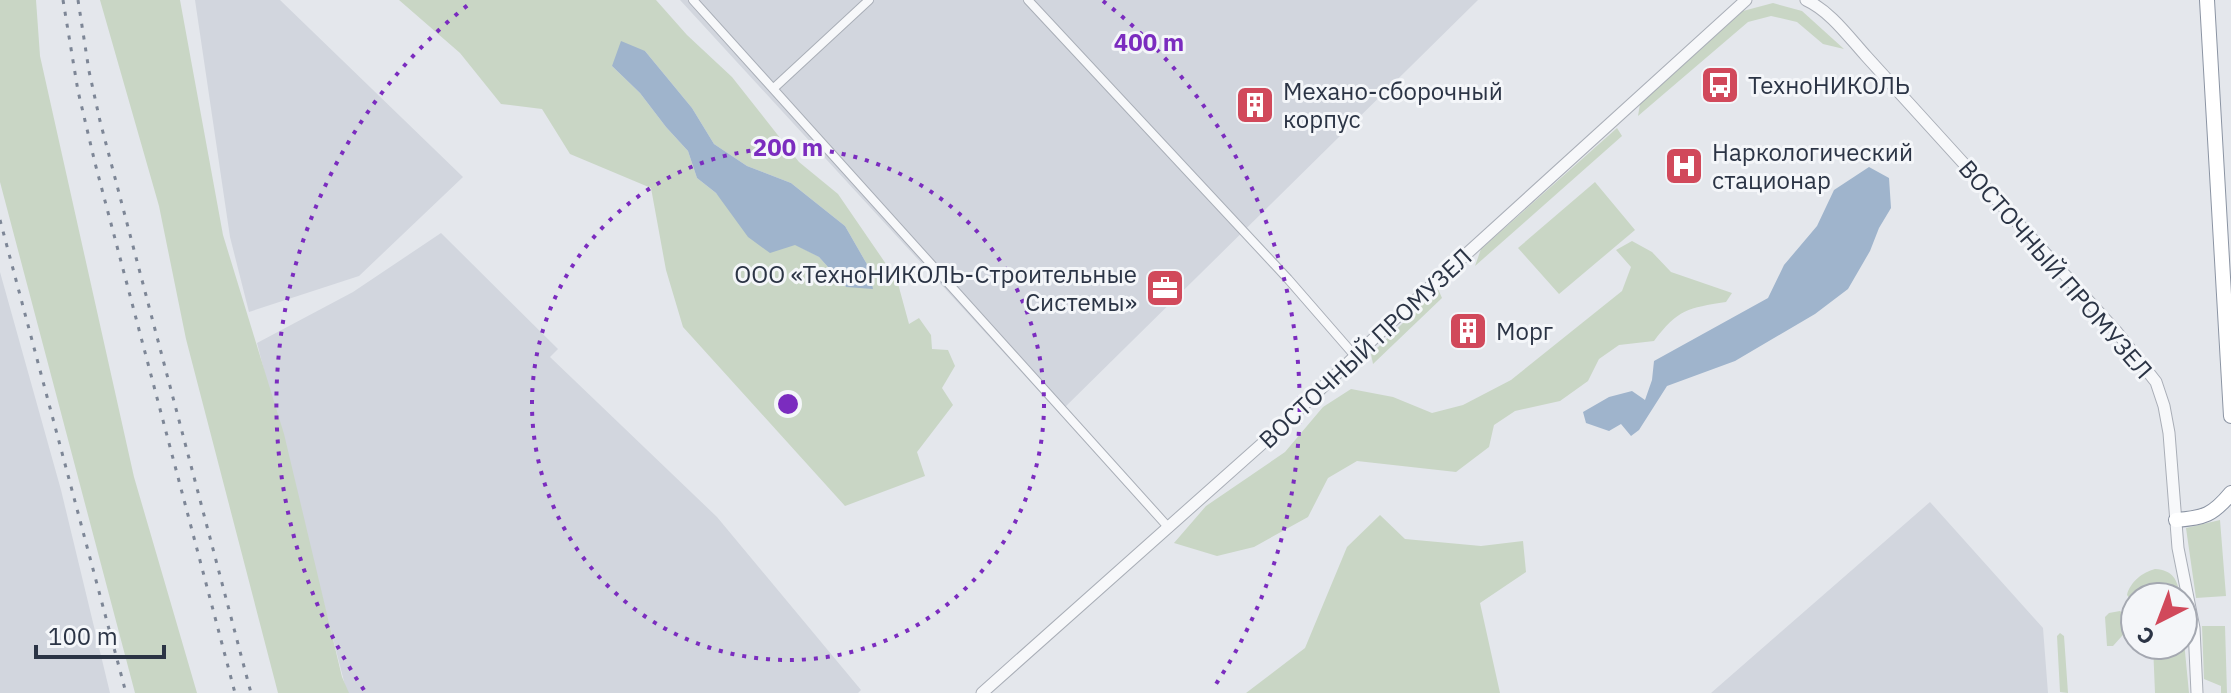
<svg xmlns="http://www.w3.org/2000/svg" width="2231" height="693" font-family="'IBM Plex Sans',sans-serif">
  <rect width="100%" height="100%" fill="#e4e7ec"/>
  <path fill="#d2d6de" d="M195,0H280L463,177L359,276L249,312L230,237Z
    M680,0H1478L1059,413Z
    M441,233L558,349L550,357L717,517L861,690L858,693H347L257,343L353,292Z
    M0,272L61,490L110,693H0Z
    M1930,502L2043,628L2048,693H1711Z"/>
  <path fill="#c9d6c5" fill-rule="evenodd" d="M0,0H36L40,56L134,477L197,693H135L0,182Z
    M100,0H180L223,235L284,434L342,677L349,693H278L186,339L159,206Z
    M399,0H656L687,35L732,77L799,162L838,194L897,280L909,324L919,318L931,335L932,349L948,350L955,366L942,388L953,405L917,452L925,476L845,506L683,327L666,270L651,188L570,154L542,109L501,104L460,53ZM645,51L692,108L714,144L747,166L791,183L845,226L868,266L846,287L819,257L731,210L716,193L697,178L688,151L666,127L640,93L612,66Z
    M1773,3L1802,11L1844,49L1823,44L1797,22L1771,16L1748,22L1638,116L1640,104L1743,11Z
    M1617,128L1622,136L1475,266L1481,249Z
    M1595,182L1635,230L1559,294L1518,248Z
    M1632,241L1652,252L1671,272L1732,293L1726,302C1688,308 1678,309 1654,341L1619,345L1599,359L1588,381L1560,401L1515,411L1494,425L1489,447L1456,472L1357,461L1328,478L1308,517L1254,547L1217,556L1174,543L1206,506L1285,452L1323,407L1351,389L1393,397L1432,413L1463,405L1511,380L1622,291L1631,267L1616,250Z
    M1438,289L1442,298L1373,364L1371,354Z
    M1380,515L1405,539L1481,546L1523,541L1526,572L1480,603L1500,693H1246L1305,648L1347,547Z
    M2220,520L2226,596L2196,598L2186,528Z
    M2155,569C2173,570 2178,580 2180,597H2135L2134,605L2127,595C2130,582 2143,572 2155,569Z
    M2120,611L2130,618V627L2113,646H2107L2105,617L2109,613Z
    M2225,626L2227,693H2221V686L2204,679L2202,626Z
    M2183,631L2189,693H2155L2153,645H2183Z
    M2060,633L2064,636L2068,693L2060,692L2057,636Z"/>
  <path fill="#9fb4cc" d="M621,41L645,51L692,108L714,144L747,166L791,183L845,226L868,266L873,289L846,287L819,257L795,245L770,253L748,237L716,193L697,178L688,151L666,127L640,93L612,66Z
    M1869,167L1889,178L1891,208L1879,228L1870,251L1848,289L1815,314L1735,361L1667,386L1639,430L1631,436L1621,424L1609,431L1586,423L1583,412L1609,397L1632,391L1645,400L1652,380L1654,361L1768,298L1784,265L1817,226L1834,190Z"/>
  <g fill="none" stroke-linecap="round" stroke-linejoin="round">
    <g stroke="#a9aeb7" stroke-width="10">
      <path id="minor" d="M693,0L1169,528
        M1028,0L1288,279L1355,356
        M774,88L869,0"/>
    </g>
    <g stroke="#a9aeb7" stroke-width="13">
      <path id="tertiary" d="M1806,0C1830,11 1848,36 1866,56L2116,331L2156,382L2164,406L2169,433L2178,548L2194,628L2197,693
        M982,693L1273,434L1386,327L1746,0"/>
    </g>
    <g stroke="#8b94a3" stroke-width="16">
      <path id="trunk" d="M2207,0L2231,416
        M2176,520C2204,518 2213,515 2231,493"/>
    </g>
    <use href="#minor" stroke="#f7f8fa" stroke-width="8"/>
    <use href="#tertiary" stroke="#f7f8fa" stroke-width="11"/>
    <use href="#trunk" stroke="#fff" stroke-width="14"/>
    <path stroke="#7d8696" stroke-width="3" stroke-dasharray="4 8" stroke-linecap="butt" d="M63,0L78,91L95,163L235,693
      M78,0L89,71L100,121L251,693
      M0,220L126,693"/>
  </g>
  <g fill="none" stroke="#7b2cbf" stroke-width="4" stroke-dasharray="4 8">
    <circle cx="788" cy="404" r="256"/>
    <path d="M364 690A511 511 0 0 1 473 1M1103 1A511 511 0 0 1 1212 690"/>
  </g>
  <defs>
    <g id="bus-square" transform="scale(2)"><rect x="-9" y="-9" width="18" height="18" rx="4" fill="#d1495b" stroke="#f4f6f9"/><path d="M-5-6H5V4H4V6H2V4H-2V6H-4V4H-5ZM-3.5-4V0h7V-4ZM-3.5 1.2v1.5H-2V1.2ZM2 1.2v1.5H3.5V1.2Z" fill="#fff"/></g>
    <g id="building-square" transform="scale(2)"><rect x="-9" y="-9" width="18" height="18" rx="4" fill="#d1495b" stroke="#f4f6f9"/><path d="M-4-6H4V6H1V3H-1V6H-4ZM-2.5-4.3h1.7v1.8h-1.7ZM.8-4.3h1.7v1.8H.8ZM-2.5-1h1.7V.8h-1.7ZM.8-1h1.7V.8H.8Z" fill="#fff"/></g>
    <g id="hospital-square" transform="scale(2)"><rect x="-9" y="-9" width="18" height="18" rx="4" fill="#d1495b" stroke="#f4f6f9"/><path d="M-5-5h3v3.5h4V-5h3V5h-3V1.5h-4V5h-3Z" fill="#fff"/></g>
    <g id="office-square" transform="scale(2)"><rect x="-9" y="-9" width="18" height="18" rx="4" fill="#d1495b" stroke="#f4f6f9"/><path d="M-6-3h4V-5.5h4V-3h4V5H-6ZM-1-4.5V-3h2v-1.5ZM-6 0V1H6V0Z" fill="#fff"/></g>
  </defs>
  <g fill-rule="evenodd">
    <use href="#bus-square" x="1720" y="85"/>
    <use href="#building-square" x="1255" y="105"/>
    <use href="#hospital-square" x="1684" y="166"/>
    <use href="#office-square" x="1165" y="288"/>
    <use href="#building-square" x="1468" y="331"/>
  </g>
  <g text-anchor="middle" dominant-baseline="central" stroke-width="6" stroke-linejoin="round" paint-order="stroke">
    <g font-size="24" fill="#2b3445" stroke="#f4f6f9" text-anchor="start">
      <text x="1748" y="85">ТехноНИКОЛЬ</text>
      <text x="1283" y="91">Механо-сборочный<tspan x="1283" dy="28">корпус</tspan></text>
      <text x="1712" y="152">Наркологический<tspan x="1712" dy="28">стационар</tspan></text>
      <text x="1137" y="274" text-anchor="end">ООО «ТехноНИКОЛЬ-Строительные<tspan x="1137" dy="28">Системы»</tspan></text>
      <text x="1496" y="331">Морг</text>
    </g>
    <g font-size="24" fill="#2b3445" stroke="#f4f6f9">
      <text transform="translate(2056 269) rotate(49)">ВОСТОЧНЫЙ ПРОМУЗЕЛ</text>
      <text transform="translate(1365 348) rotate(-43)">ВОСТОЧНЫЙ ПРОМУЗЕЛ</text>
    </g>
  </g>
  <circle cx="788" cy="404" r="12" fill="#7b2cbf" stroke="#f4f6f9" stroke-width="4"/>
  <g font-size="24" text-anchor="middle" font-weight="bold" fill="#7b2cbf" stroke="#f4f6f9" stroke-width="6" stroke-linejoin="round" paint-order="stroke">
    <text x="1149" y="51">400 m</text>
    <text x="788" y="156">200 m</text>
  </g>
  <g transform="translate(2159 621) rotate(222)"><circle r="38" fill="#f4f6f9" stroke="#a4a8b1" stroke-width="2"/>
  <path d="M0-6L14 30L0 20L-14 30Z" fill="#d1495b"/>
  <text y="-12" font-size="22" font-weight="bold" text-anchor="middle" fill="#2b3445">С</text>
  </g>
  <path d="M36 645v12h128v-12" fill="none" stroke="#2b3445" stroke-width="4"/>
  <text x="48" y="645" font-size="24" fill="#2b3445" stroke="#f4f6f9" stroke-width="6" paint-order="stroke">100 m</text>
</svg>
